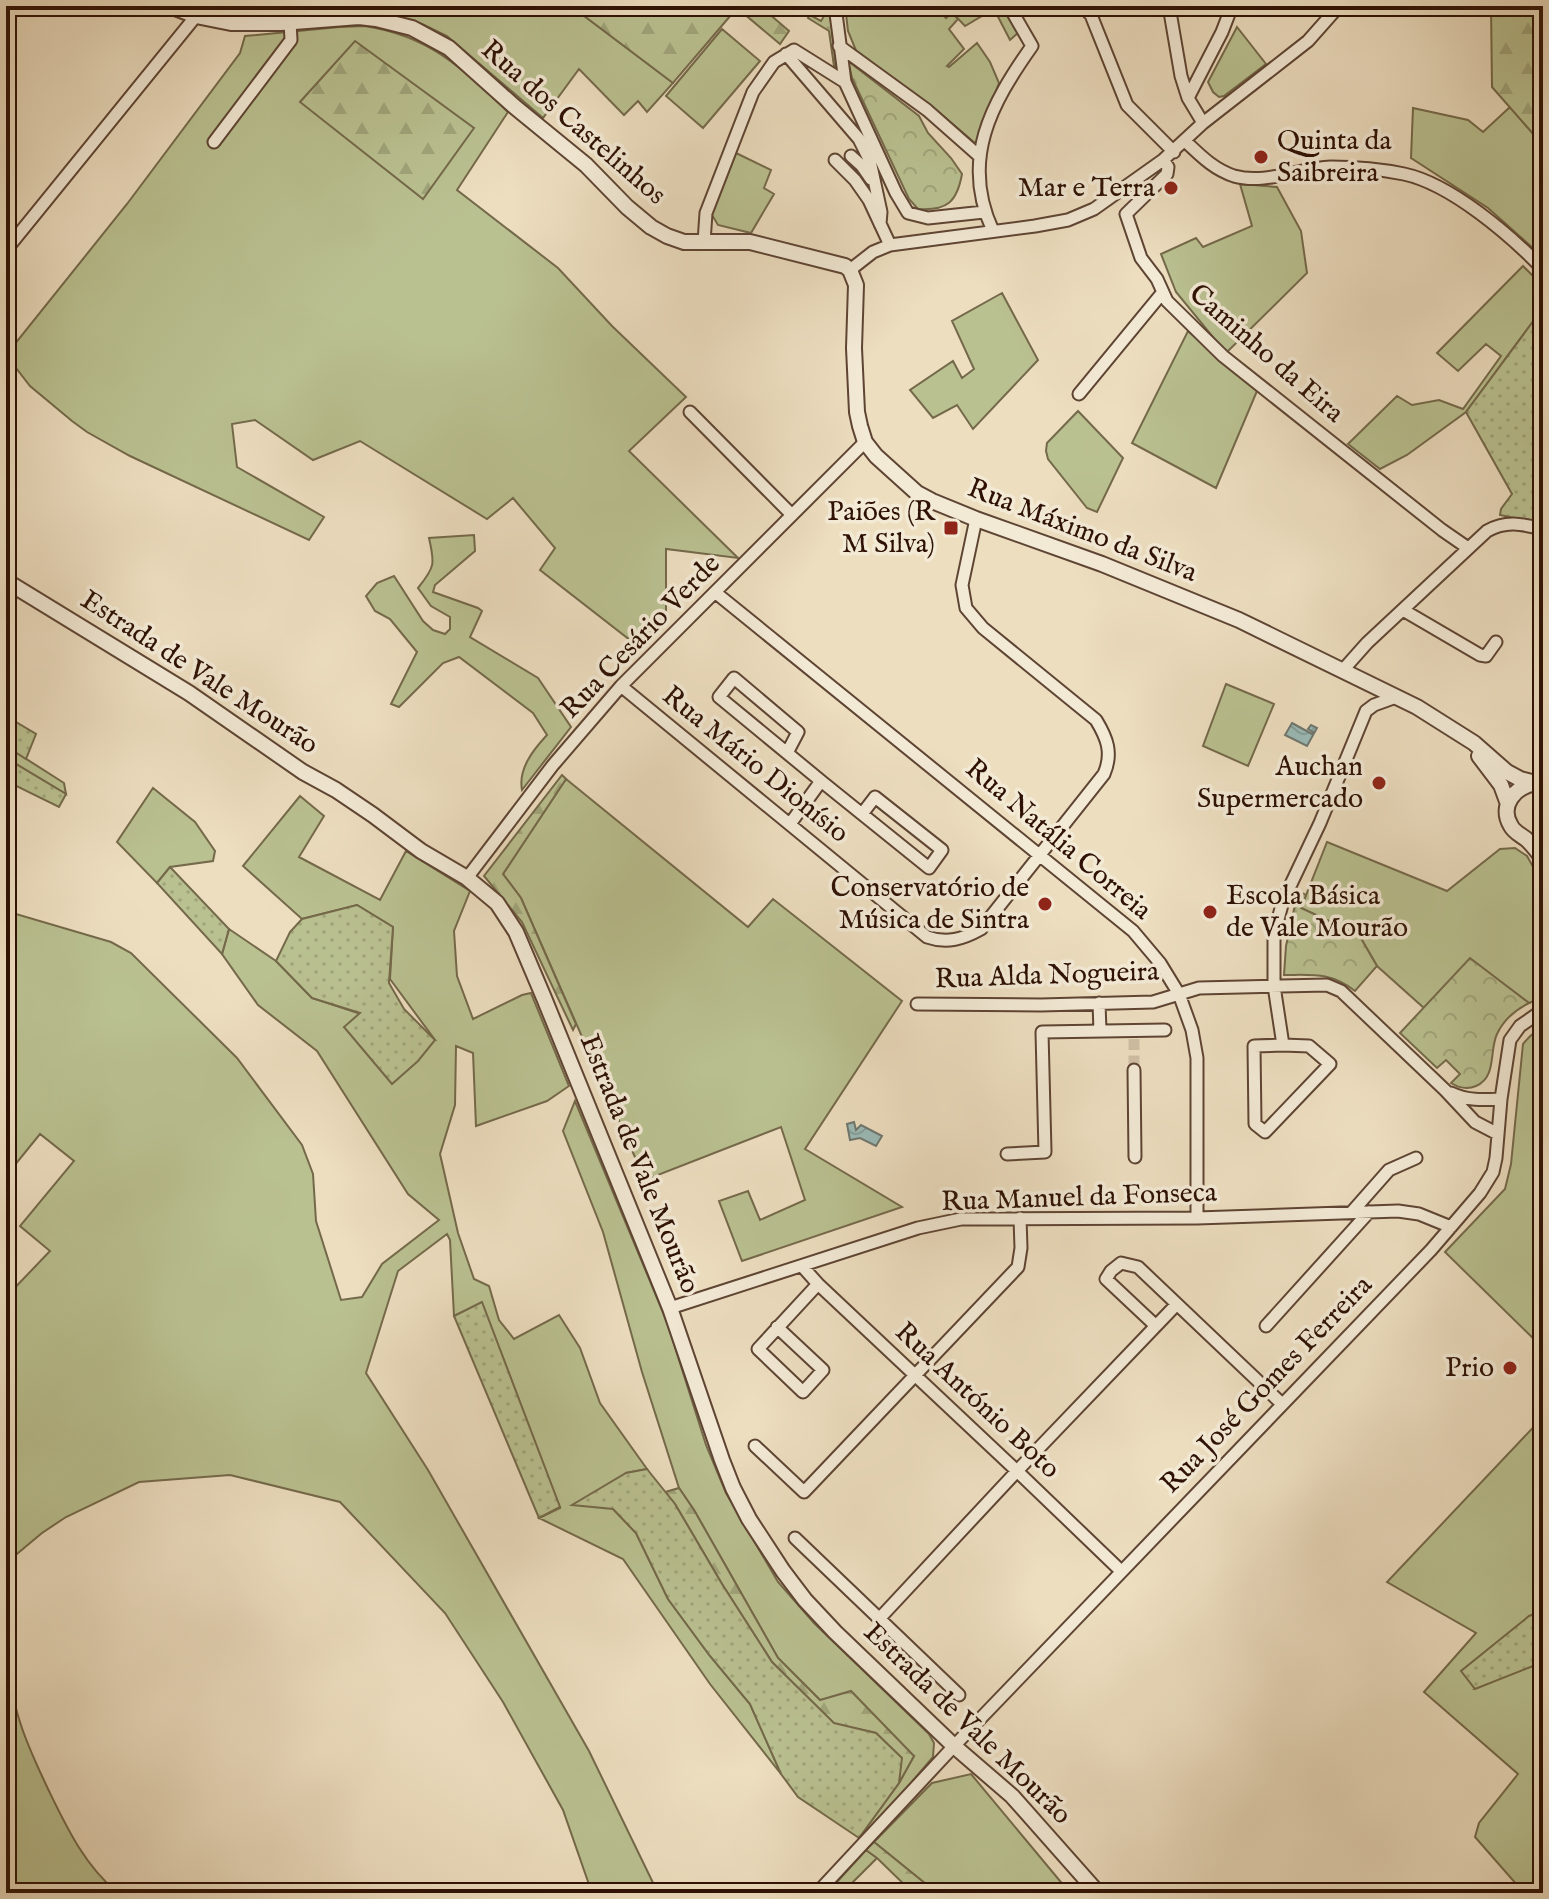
<svg xmlns="http://www.w3.org/2000/svg" width="1549" height="1899" font-family="'IM FELL English',serif">
  <defs>
    <pattern id="forest-firs" width="22" height="20" patternUnits="userSpaceOnUse" patternTransform="scale(2)"><rect width="22" height="20" fill="#bac191"/><path d="M5 1l3.5 6h-7zM16 11l3.5 6h-7z" fill="#a0a57b"/></pattern>
    <pattern id="park-crowns" width="20" height="18" patternUnits="userSpaceOnUse" patternTransform="scale(2)"><rect width="20" height="18" fill="#bac191"/><path d="M2 6a3 3 0 1 1 6 0M12 15a3 3 0 1 1 6 0" fill="none" stroke="#a0a57b"/></pattern>
    <pattern id="garden-dots" width="8" height="8" patternUnits="userSpaceOnUse" patternTransform="scale(2)"><rect width="8" height="8" fill="#bac191"/><path d="M2 2h.1M6 6h.1" fill="none" stroke="#a0a57b" stroke-width="1.8" stroke-linecap="round"/></pattern>
    <pattern id="water-waves" width="16" height="10" patternUnits="userSpaceOnUse" patternTransform="scale(2)"><rect width="16" height="10" fill="#9abbb8"/><path d="M0 5q4-4 8 0t8 0" fill="none" stroke="#85a09d"/></pattern>
  </defs>
  <rect width="100%" height="100%" fill="#eddec0"/>
  <filter id="stains"><feTurbulence type="fractalNoise" baseFrequency=".0025" numOctaves="4"/><feColorMatrix values="0 0 0 0 .2 0 0 0 0 .09 0 0 0 0 .02 0 0 0 .5 -.17"/></filter>
  <radialGradient id="worn" r=".72"><stop offset=".6" stop-color="#630" stop-opacity="0"/><stop offset="1" stop-color="#630" stop-opacity=".3"/></radialGradient>
  <path fill="#bac191" stroke="#74694a" stroke-width="2" d="M189,6H571L673,83L647,112L638,101L624,115L579,69L543,118L447,36L422,24L359,10L235,17L214,13Z
    M869,6H939L942,9L940,11L946,18L952,13L958,19L949,29L964,49L947,66L949,67L977,43L990,62L999,83L976,144L934,108L857,53L848,31L846,14L860,11Z
    M365,26C430,36 462,68 508,112L457,190L558,268L612,326L686,397L629,451L738,558L666,549V615L639,647L540,570L555,548L513,498L487,519L360,441L313,460L255,420L232,424L237,467L324,517L309,540L130,456L87,432L72,421L30,386L6,355L127,204L240,53L245,36L339,27Z
    M1237,27L1266,64L1224,96L1219,97L1213,92L1208,82Z
    M722,29L760,61L703,128L666,96Z
    M1510,107L1543,145V257L1488,208L1411,158L1413,108L1468,120L1483,132Z
    M736,153L771,170L764,188L774,194L751,233L718,225L712,215Z
    M1240,184L1277,187L1301,231L1307,273L1226,353L1176,292L1161,254L1196,238L1203,247L1252,226Z
    M1523,266L1543,286V308L1466,412L1407,455L1380,469L1348,444L1397,396L1412,405L1439,400L1463,409L1501,356L1486,344L1458,371L1437,353Z
    M1002,293L1038,360L973,429L957,405L933,418L910,390L953,361L962,378L974,369L952,321Z
    M1188,331L1257,391L1216,488L1132,443Z
    M1078,411L1123,458L1097,512L1087,508L1048,459L1046,451L1047,443Z
    M474,535L475,551L435,585L433,592L478,608L482,611L470,637L538,678L571,727L522,790C518,769 533,750 547,735L533,713L459,657L443,663L399,707L391,704L417,652L390,619L375,611L366,596L377,583L394,576L423,621L433,630L445,634L450,629V617L431,606L418,588C435,567 435,564 429,538Z
    M1226,684L1274,704L1248,766L1203,746Z
    M6,746L64,783L66,794L6,758Z
    M566,779L748,927L773,899L902,1001L805,1149L902,1207L742,1261L719,1201L748,1191L760,1220L805,1200L781,1127L645,1180L521,898L503,874Z
    M153,788L195,822L215,851L213,861L170,867L157,883L117,842Z
    M300,796L324,816L299,857L380,900L406,851L470,891L454,931L457,976L473,1019L522,995L531,993L569,1086L547,1101L476,1126L473,1053L456,1046L455,1105L440,1154L458,1233L474,1279L489,1286L499,1320L514,1339L559,1315L580,1348L600,1403L647,1469L626,1473L613,1509L636,1533L668,1599L710,1656L750,1704L781,1774L710,1684L623,1559L539,1518L560,1508L482,1303L454,1316L450,1240L447,1234L398,1271L366,1373L428,1470L589,1751L658,1893H592L563,1810L503,1702L445,1613L340,1502L230,1475L139,1482L66,1517L42,1533L6,1563V1297L50,1251L20,1226L74,1161L40,1134L6,1176V911L111,942L131,953L237,1058L302,1145L313,1174L316,1221L341,1300L362,1297L382,1264L439,1220L408,1194L317,1051L258,1005L222,954L229,929L276,961L312,998L361,1014L345,1027L435,1040L390,979L393,927L357,905L302,919L243,866Z
    M1327,842L1447,891L1500,849L1515,848L1527,856L1536,872L1543,908V997L1529,1003L1470,959L1424,1008L1377,966L1359,935L1301,908Z
    M1543,1029V1348L1445,1252L1505,1189L1511,1164L1523,1044C1529,1037 1534,1031 1543,1029Z
    M575,1101L667,1322L706,1445L726,1493L778,1582L814,1623L929,1734L934,1743L933,1757L893,1804L859,1838L899,1783L914,1756L820,1700L778,1658L694,1510L679,1488L642,1372L603,1232L563,1131Z
    M1543,1417V1611L1529,1616L1475,1688L1543,1662V1893H1513L1518,1886L1475,1837L1479,1823L1518,1774L1424,1692L1476,1633L1387,1582Z
    M6,1661C11,1681 13,1702 20,1722C27,1745 38,1768 49,1791C67,1828 85,1866 118,1893H6Z
    M971,1774L1070,1893H937L874,1842L932,1783Z
    M866,1850L877,1858L842,1893H827Z"/>
  <path fill="url(#forest-firs)" stroke="#74694a" stroke-width="2" d="M571,6H760L789,31L780,44L737,8L673,83Z
    M946,6H1001L1019,32L1010,40L994,9L965,26Z
    M1491,6H1543V145L1492,87Z
    M355,41L474,128L423,199L300,102Z
    M562,775L566,779L503,874L521,898L576,1024L573,1030L522,922L484,876Z
    M679,1488L694,1510L778,1658L820,1700L851,1691L914,1756L899,1783L901,1758L876,1733L834,1724L772,1662L722,1584L675,1504L665,1492Z
    M874,1842L937,1893H913L877,1858L866,1850Z"/>
  <path fill="url(#park-crowns)" stroke="#74694a" stroke-width="2" d="M848,61L919,116L928,133L951,158L962,174C957,202 947,211 918,209L909,199L852,78Z
    M1298,891L1306,895L1301,908L1359,935L1377,966L1355,991C1330,972 1313,975 1284,975L1286,946Z
    M1470,958L1529,1003C1515,1010 1504,1019 1497,1034C1489,1051 1497,1077 1476,1086C1467,1090 1459,1088 1451,1083L1460,1074L1446,1060L1437,1068L1400,1033Z"/>
  <path fill="url(#garden-dots)" stroke="#74694a" stroke-width="2" d="M826,6H829L837,74L835,73L829,31L808,18L810,15L821,21L827,11Z
    M1543,308V524L1500,515L1501,509L1512,494L1466,412Z
    M6,716L36,734L26,759L6,746Z
    M6,758L66,794L59,807L6,781Z
    M170,867L229,929L222,954L157,883Z
    M357,905L393,927L389,983L404,1009L435,1040L418,1061L392,1084L344,1027L360,1013L312,998L276,961L290,932L302,919Z
    M482,1302L560,1507L539,1518L454,1316Z
    M647,1469L675,1504L722,1584L772,1662L834,1723L876,1733L902,1758L899,1783L859,1838L798,1797L781,1774L750,1704L710,1656L668,1599L636,1533L613,1509L572,1505L626,1473Z
    M1543,1611V1662L1475,1689L1461,1671L1529,1616Z"/>
  <path fill="url(#water-waves)" stroke="#6f7770" stroke-width="2" d="M1292,723L1312,734L1313,732L1308,729L1311,725L1317,728L1307,746L1285,735Z
    M854,1122L856,1130L861,1125L882,1136L876,1146L860,1138L850,1140L847,1124Z"/>
  <g fill="none" stroke-linecap="round" stroke-linejoin="round">
    <path stroke="#d0bfa4" stroke-width="11" stroke-dasharray="11 5.5" stroke-linecap="butt" d="M1134,1039V1070"/>
    <g stroke="#5e4433" stroke-width="15">
      <path id="minor" d="M835,6L845,82L896,193L908,213L928,218L984,212
        M1082,6L1091,15L1127,105L1174,152
        M1169,6L1181,76L1188,98L1203,123
        M839,46L927,110L978,155
        M786,54L859,139L870,161L881,212L880,224
        M1188,98L1222,32L1232,6
        M1185,141C1200,155 1213,169 1234,176C1265,185 1299,168 1331,167C1354,167 1380,169 1404,174C1451,184 1510,235 1543,269
        M214,142L291,40L290,22
        M851,156L862,166L871,179
        M835,160L855,180L869,200L890,245
        M1163,160L1168,167L1167,174L1126,214L1141,258L1157,279L1167,301L1223,356L1442,530L1468,548
        M993,231C960,160 991,104 1032,46L1009,6
        M704,242L706,213L753,92L774,62L794,50L845,82
        M6,250L196,16
        M850,270L873,252L890,245L1035,226L1068,220L1094,209L1163,160L1203,123L1308,41L1339,6
        M1079,394L1163,292
        M690,412L792,515
        M716,593L1133,931L1160,963L1179,994L1192,1030L1197,1058V1218
        M1403,610L1480,655L1486,656L1496,642
        M1343,670L1367,643L1487,531C1506,520 1522,524 1543,529
        M621,686L927,937C947,944 963,939 981,929L1104,774C1113,753 1107,738 1096,720L983,628L966,608L962,585L976,519
        M787,753L798,732L734,678L719,697L821,781L790,824
        M821,781L929,868L942,850L875,797L862,814
        M467,878L553,765L621,686L865,442
        M1099,1003L1100,1031
        M917,1004L1041,1005L1153,1002L1199,988L1327,985L1341,991L1445,1090L1475,1122L1498,1134
        M1283,1045L1309,1046L1330,1064L1265,1132L1255,1124L1254,1046L1283,1045L1274,986V934L1283,901L1320,823L1366,711L1374,705L1396,697
        M1134,1070L1135,1157
        M1451,1093C1468,1101 1483,1100 1501,1099
        M1007,1154L1045,1152L1042,1032L1165,1030
        M1351,1213L1389,1170L1416,1158
        M802,1266L818,1284L1017,1471L1121,1571
        M670,1308L918,1228L961,1219L1197,1218L1398,1211L1419,1214L1451,1227
        M1156,1326L1106,1279L1111,1271L1121,1263L1138,1267L1281,1403
        M1266,1326L1369,1212
        M777,1327L823,1370L803,1392L758,1349L818,1284
        M755,1446L804,1492L1018,1267L1021,1248L1020,1218
        M795,1538L959,1695
        M879,1619L1017,1471L1176,1305
        M817,1893L954,1746L1431,1250L1480,1193L1493,1172L1496,1158L1501,1099L1510,1040L1520,1026L1543,1010"/>
    </g>
    <g stroke="#5e4433" stroke-width="18">
      <path id="tertiary" d="M170,6L196,16L231,23H281L359,17L376,19L412,28L449,48L515,107L586,165L627,207L651,227L667,236L684,242H750L845,266L850,270L856,285L854,348L857,412L860,426L865,442L876,456L917,493L932,501L976,519L1102,564L1239,620L1417,707L1474,743L1507,772L1520,779L1543,785
        M6,581L189,693L303,772L336,790L373,815L421,851L467,878L497,903L516,932L544,998L670,1308L722,1460L733,1488L749,1519L783,1571L805,1600L835,1632L954,1746L1012,1796L1098,1893
        M1479,756L1501,785L1508,804
        M1536,783C1516,786 1498,805 1511,826C1514,832 1521,835 1526,839C1533,845 1538,852 1543,859"/>
    </g>
    <use href="#minor" stroke="#f3ead6" stroke-width="11"/>
    <use href="#tertiary" stroke="#f3ead6" stroke-width="14"/>
  </g>
  <g fill="#8f2418" stroke="#f3ead6" stroke-width="3">
    <circle cx="1261" cy="157" r="8"/>
    <circle cx="1171" cy="188" r="8"/>
    <rect x="943" y="520" width="16" height="16" rx="4"/>
    <circle cx="1379" cy="783" r="8"/>
    <circle cx="1045" cy="904" r="8"/>
    <circle cx="1210" cy="912" r="8"/>
    <circle cx="1510" cy="1368" r="8"/>
  </g>
  <g text-anchor="middle" dominant-baseline="central" stroke-width="7" stroke-linejoin="round" paint-order="stroke">
    <g font-size="28" fill="#2e1104" stroke="#f3ead6">
      <text transform="translate(573 123) rotate(41)">Rua dos Castelinhos</text>
      <text transform="translate(1266 354) rotate(41)">Caminho da Eira</text>
      <text transform="translate(1082 531) rotate(21)">Rua Máximo da Silva</text>
      <text transform="translate(641 637) rotate(-46)">Rua Cesário Verde</text>
      <text transform="translate(199 673) rotate(33)">Estrada de Vale Mourão</text>
      <text transform="translate(755 765) rotate(39)">Rua Mário Dionísio</text>
      <text transform="translate(1058 840) rotate(40)">Rua Natália Correia</text>
      <text transform="translate(1047 976) rotate(-2)">Rua Alda Nogueira</text>
      <text transform="translate(639 1164) rotate(68)">Estrada de Vale Mourão</text>
      <text transform="translate(1079 1198) rotate(-2)">Rua Manuel da Fonseca</text>
      <text transform="translate(1267 1385) rotate(-46)">Rua José Gomes Ferreira</text>
      <text transform="translate(977 1401) rotate(43)">Rua António Boto</text>
      <text transform="translate(967 1724) rotate(44)">Estrada de Vale Mourão</text>
    </g>
    <g font-size="28" fill="#2e1104" stroke="#f3ead6" text-anchor="end">
      <text x="1277" y="141" text-anchor="start">Quinta da<tspan x="1277" dy="32">Saibreira</tspan></text>
      <text x="1155" y="188">Mar e Terra</text>
      <text x="935" y="512">Paiões (R<tspan x="935" dy="32">M Silva)</tspan></text>
      <text x="1363" y="767">Auchan<tspan x="1363" dy="32">Supermercado</tspan></text>
      <text x="1029" y="888">Conservatório de<tspan x="1029" dy="32">Música de Sintra</tspan></text>
      <text x="1226" y="896" text-anchor="start">Escola Básica<tspan x="1226" dy="32">de Vale Mourão</tspan></text>
      <text x="1494" y="1368">Prio</text>
    </g>
  </g>
  <rect width="1549" height="1899" fill="none" stroke="#eddec0" stroke-width="32"/>
  <rect x="8" y="8" width="1533" height="1883" fill="none" stroke="#2e1104" stroke-width="4"/>
  <rect x="16" y="16" width="1517" height="1867" fill="none" stroke="#2e1104" stroke-width="2"/>
  <rect width="100%" height="100%" filter="url(#stains)"/>
  <rect width="100%" height="100%" fill="url(#worn)"/>
</svg>
